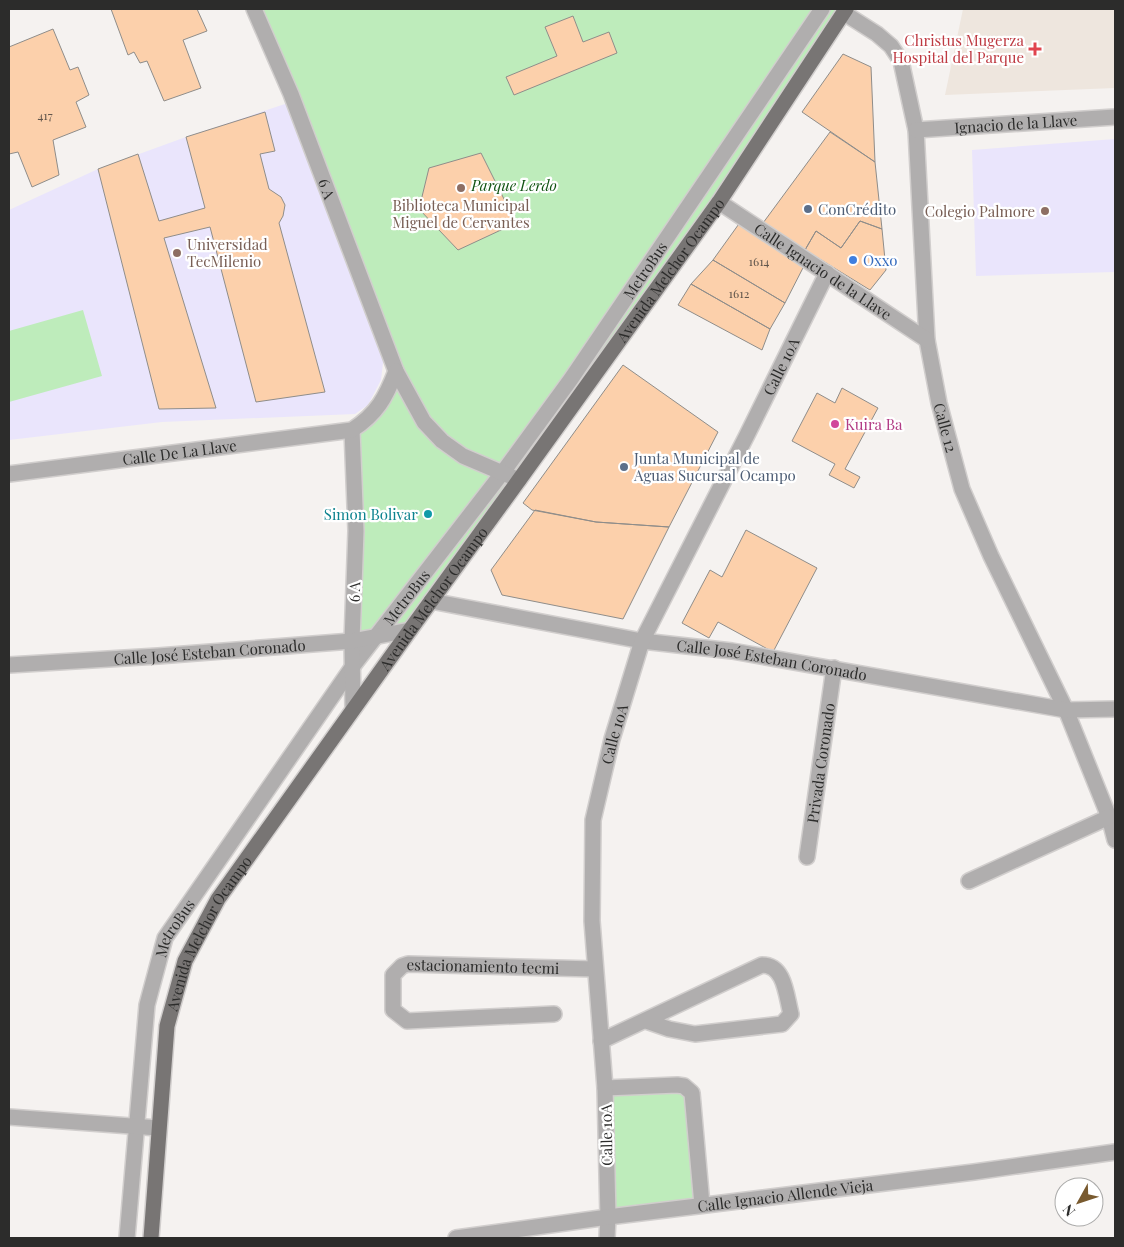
<svg xmlns="http://www.w3.org/2000/svg" width="1124" height="1247" font-family="'Playfair Display',serif">
  <rect width="100%" height="100%" fill="#f5f2f0"/>
  <path fill="#eee6de" d="M963,9H1115V88L945,95Z"/>
  <path fill="#eae5fc" d="M288,103L384,354L381,380L368,405L355,414L162,422L9,440V210L98,169L186,137Z
    M1115,139V272L976,276L972,150Z"/>
  <path fill="#beecbb" d="M252,9H846L410,630L352,641V430L396,371Z
    M83,310L102,376L9,402V331Z
    M605,1088H688L702,1205L608,1217Z"/>
  <path fill="#fcd0ab" stroke="#8f8d8a" d="M111,9H197L207,31L183,40L201,88L164,101L147,61L140,63L134,52L128,55Z
    M573,16L583,42L609,32L617,53L514,95L506,77L557,56L545,27Z
    M53,29L70,70L78,67L89,95L76,102L86,127L53,140L59,175L32,187L18,152L9,154V47Z
    M843,54L871,67L875,162L802,112Z
    M265,112L275,151L260,154L269,189L281,197L285,205L283,216L279,223L325,392L256,402L210,227L164,238L216,408L159,409L98,169L138,154L159,221L205,208L186,137Z
    M830,132L875,162L882,229L860,221L841,248L816,231L805,250L763,223Z
    M481,153L516,223L458,250L419,209L429,168Z
    M741,221L806,262L785,303L713,260Z
    M860,221L882,229L886,270L870,290L805,250L816,231L841,248Z
    M713,260L785,303L770,329L691,284Z
    M691,284L770,329L762,350L678,305Z
    M623,365L718,432L669,527L596,522L532,510L523,503Z
    M842,388L878,408L845,469L860,477L854,488L829,475L835,464L792,441L817,393L835,403Z
    M535,510L596,522L669,527L623,619L502,595L491,570Z
    M746,530L817,568L773,652L718,622L709,638L682,623L710,570L722,577Z"/>
  <g fill="none" stroke-linecap="round" stroke-linejoin="round">
    <g stroke="#d1cecd" stroke-width="18">
      <g id="lane">
        <path id="s1" d="M554,1014L407,1021L393,1010V975L402,966L408,964L595,969"/>
        <path d="M601,1041L762,965C785,965 786,995 791,1014L782,1024L695,1034L669,1029L646,1021"/>
        <path id="s2" d="M127,1238L147,1005L165,938L353,666L503,472L571,379L822,9"/>
        <path d="M607,1238L608,1217"/>
      </g>
    </g>
    <g stroke="#d1cecd" stroke-width="18">
      <g id="street">
        <path id="s3" d="M254,9L291,94L396,371L424,422L442,441L463,456L519,480"/>
        <path id="s4" d="M844,13L877,34L891,46L901,61L916,130L927,340L939,403L962,489L991,556L1066,710L1109,817L1115,840"/>
        <path id="s5" d="M916,130L1115,117"/>
        <path id="s6" d="M719,202L927,340"/>
        <path d="M352,430L356,531L352,641L353,709"/>
        <path id="s7" d="M9,474L352,430C377,414 386,397 396,371"/>
        <path id="s8" d="M431,601L642,641L732,651L1066,710L1115,709"/>
        <path id="s9" d="M9,665L158,656L352,641L410,630"/>
        <path id="s10" d="M807,857L834,668"/>
        <path d="M969,881L1109,817"/>
        <path d="M605,1088L677,1085L684,1086L692,1093L702,1205"/>
        <path d="M9,1117L158,1128"/>
        <path id="s11" d="M608,1217L605,1088L592,921L593,820L612,739L642,641L747,435L827,273"/>
        <path id="s12" d="M456,1238L608,1217L974,1172L1115,1152"/>
      </g>
    </g>
    <g stroke="#d1cecd" stroke-width="18">
      <g id="primary">
        <path id="s13" d="M151,1238L167,1026L185,961L218,899L410,630L519,480L719,202L846,9"/>
      </g>
    </g>
    <use href="#lane" stroke="#b0aeae" stroke-width="15"/>
    <use href="#street" stroke="#b0aeae" stroke-width="15"/>
    <use href="#primary" stroke="#787574" stroke-width="15"/>
  </g>
  <path fill="#e0444e" stroke="#fff" stroke-width="2" d="M1032.5 41.5h5v5h5v5h-5v5h-5v-5h-5v-5h5z"/>
  <g fill="#8d6e63" stroke="#fff" stroke-width="2">
    <circle cx="461" cy="188" r="5"/>
    <circle cx="1045" cy="211" r="5"/>
    <circle cx="177" cy="253" r="5"/>
  </g>
  <g fill="#5c6f8a" stroke="#fff" stroke-width="2">
    <circle cx="808" cy="209" r="5"/>
    <circle cx="624" cy="467" r="5"/>
  </g>
  <circle fill="#3f7fe0" stroke="#fff" stroke-width="2" cx="853" cy="260" r="5"/>
  <circle fill="#d1479c" stroke="#fff" stroke-width="2" cx="835" cy="424" r="5"/>
  <circle fill="#0f9aa8" stroke="#fff" stroke-width="2" cx="428" cy="514" r="5"/>
  <g text-anchor="middle" dominant-baseline="central" stroke-width="4.5" stroke-linejoin="round" paint-order="stroke">
    <g font-size="12" fill="#60554b">
      <text x="45" y="115">417</text>
      <text x="759" y="261">1614</text>
      <text x="739" y="293">1612</text>
    </g>
    <g font-size="15" fill="#be3a42" stroke="#fff" text-anchor="end">
      <text x="1024" y="40">Christus Mugerza<tspan x="1024" dy="17">Hospital del Parque</tspan></text>
    </g>
    <g font-size="15" fill="#2c2c2b" stroke="#fff">
      <text stroke="none"><textPath href="#s5" startOffset="100">Ignacio de la Llave</textPath></text>
      <text stroke="none"><textPath href="#s3" startOffset="194">6 A</textPath></text>
      <text stroke="none"><textPath href="#s2" startOffset="1126">MetroBus</textPath></text>
      <text stroke="none"><textPath href="#s13" startOffset="1125">Avenida Melchor Ocampo</textPath></text>
      <text stroke="none"><textPath href="#s6" startOffset="125">Calle Ignacio de la Llave</textPath></text>
      <text stroke="none"><textPath href="#s11" startOffset="891">Calle 10A</textPath></text>
      <text stroke="none"><textPath href="#s4" startOffset="446">Calle 12</textPath></text>
      <text stroke="none"><textPath href="#s7" startOffset="172">Calle De La Llave</textPath></text>
      <text transform="translate(354 592) rotate(-88)">6 A</text>
      <text stroke="none"><textPath href="#s2" startOffset="721">MetroBus</textPath></text>
      <text stroke="none"><textPath href="#s13" startOffset="720">Avenida Melchor Ocampo</textPath></text>
      <text stroke="none"><textPath href="#s9" startOffset="201">Calle José Esteban Coronado</textPath></text>
      <text stroke="none"><textPath href="#s8" startOffset="346">Calle José Esteban Coronado</textPath></text>
      <text stroke="none"><textPath href="#s11" startOffset="486">Calle 10A</textPath></text>
      <text stroke="none"><textPath href="#s10" startOffset="95">Privada Coronado</textPath></text>
      <text stroke="none"><textPath href="#s2" startOffset="316">MetroBus</textPath></text>
      <text stroke="none"><textPath href="#s13" startOffset="315">Avenida Melchor Ocampo</textPath></text>
      <text stroke="none"><textPath href="#s1" startOffset="294">estacionamiento tecmi</textPath></text>
      <text transform="translate(606 1135) rotate(-91)">Calle 10A</text>
      <text stroke="none"><textPath href="#s12" startOffset="332">Calle Ignacio Allende Vieja</textPath></text>
    </g>
    <g font-size="15" font-style="italic" fill="#0f5211" stroke="#fff">
      <text x="514" y="185">Parque Lerdo</text>
    </g>
    <g font-size="15" fill="#785e54" stroke="#fff">
      <text x="461" y="205">Biblioteca Municipal<tspan x="461" dy="17">Miguel de Cervantes</tspan></text>
      <text x="1035" y="211" text-anchor="end">Colegio Palmore</text>
      <text x="187" y="244" text-anchor="start">Universidad<tspan x="187" dy="17">TecMilenio</tspan></text>
    </g>
    <g font-size="15" fill="#4e5e75" stroke="#fff" text-anchor="start">
      <text x="818" y="209">ConCrédito</text>
      <text x="634" y="458">Junta Municipal de<tspan x="634" dy="17">Aguas Sucursal Ocampo</tspan></text>
    </g>
    <g font-size="15" fill="#366cbe" stroke="#fff" text-anchor="start">
      <text x="863" y="260">Oxxo</text>
    </g>
    <g font-size="15" fill="#b23c85" stroke="#fff" text-anchor="start">
      <text x="845" y="424">Kuira Ba</text>
    </g>
    <g font-size="15" fill="#0d838f" stroke="#fff" text-anchor="end">
      <text x="418" y="514">Simon Bolivar</text>
    </g>
  </g>
  <rect width="1124" height="1247" fill="none" stroke="#2c2c2b" stroke-width="20"/>
  <g transform="translate(1079 1202) rotate(230)"><circle r="24" fill="#ffffff" stroke="#ababaa"/>
  <path d="M0-4L9 19L0 12L-9 19Z" fill="#795a2f"/>
  <text y="-8" font-size="14" font-weight="bold" text-anchor="middle" fill="#2c2c2b">N</text>
  </g>
</svg>
